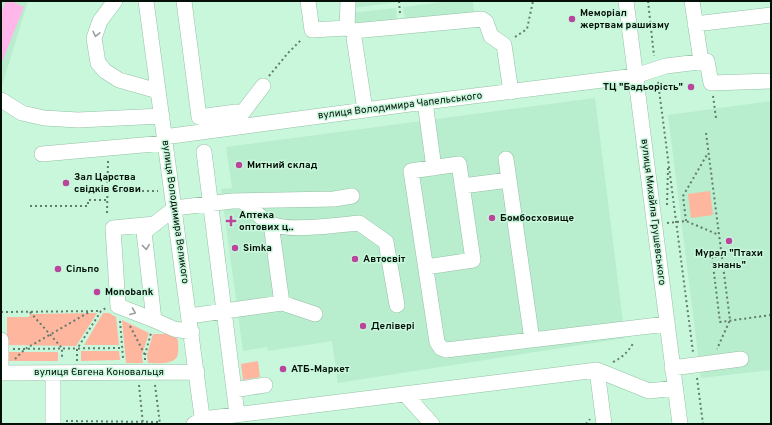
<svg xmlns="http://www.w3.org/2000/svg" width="772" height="425" font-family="Overpass,sans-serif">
  <rect width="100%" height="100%" fill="#c9f7dc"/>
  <path fill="#b8edce" d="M1,1H28L1,89Z
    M354,1H406L353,8Z
    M450,1H473L474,12L405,20L403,7Z
    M396,8L397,20L351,26L350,13Z
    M595,98L625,338L338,383L332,341L268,351L267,347L243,351L221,189L232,188L226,147Z
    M771,101V370L701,378L668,115Z"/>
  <path fill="#ffb69f" d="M710,191L713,215L691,218L688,194Z
    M97,313L76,346L7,345V317H29L30,314Z
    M103,313H109L116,317L119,345H84Z
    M122,320L149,333L142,355L143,363H126Z
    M153,334H173L178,340C178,345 179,352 177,357C172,365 156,363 148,363L147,355Z
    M81,351H119L120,360L81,361Z
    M7,352H58V361H7Z
    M258,361L260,377L243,380L241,364Z"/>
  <path fill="#feb7e8" d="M6,1H11L24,7L2,62L1,13Z"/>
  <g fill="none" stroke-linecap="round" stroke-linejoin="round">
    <g stroke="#95c0a6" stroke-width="16">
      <path id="minor" d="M115,1L100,21L94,38L98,63L105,71L119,80L158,91
        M146,1L203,424
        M184,1L199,117L236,112L242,113
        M308,1L312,30L347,28L353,31L482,19L486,22L491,36L504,45L511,92
        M626,1L680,424
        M692,1L701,61
        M695,24L771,15
        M347,28L348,1
        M353,31L365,110
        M1,100L22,113L44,118L78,120L162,116
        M425,102L434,168
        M237,120L263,86
        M164,137L425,102L635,76L666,66L707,61L711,83L771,81
        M204,152L237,414
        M42,154L165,143
        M506,159L532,340
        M462,186L509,180
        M242,201C250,207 263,220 271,224C289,232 338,225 359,223L386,242L397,305
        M271,224L282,303
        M426,267L473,260L459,164L411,171L437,342L441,348L446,350L667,324
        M189,316L282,303L315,314
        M154,320L118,306L113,228L155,224
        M192,332L174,329L154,320L144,232L175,208L232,201L334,199L352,196
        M1,340V373
        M672,368L741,359
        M597,370L604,424
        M1,373L197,372
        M234,390L265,385
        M405,394L432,424
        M53,424V373
        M194,424L203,419L597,370L649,391L675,388"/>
    </g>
    <path stroke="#607d6c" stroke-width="2" stroke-dasharray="2 3" stroke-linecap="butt" d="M399,1L400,13
      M648,1L654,56
      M515,37L527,29L533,1
      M269,76L288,53L302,39
      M658,82L693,352
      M713,96L716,118
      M706,133L730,320L717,349
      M107,191H158
      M667,205L668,168
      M30,206H88V200H107
      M107,213L108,161
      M686,221L683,196L708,153
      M667,223L686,221L719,235
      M722,256L712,257L720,322L771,315
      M1,312L101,311
      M30,312L62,348V359
      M120,321L123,358
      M130,326L145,355
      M13,349L122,348
      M15,359L25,349L91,311
      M145,360V355L151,333
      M77,361V349L101,311L106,308
      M613,362C623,357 628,352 634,342
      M697,378L703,424
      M139,385L143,424
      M155,385L160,424
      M66,421L160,422
      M586,424L590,419
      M765,424H771"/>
    <use href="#minor" stroke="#fff" stroke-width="15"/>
  </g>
  <defs><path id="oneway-chevron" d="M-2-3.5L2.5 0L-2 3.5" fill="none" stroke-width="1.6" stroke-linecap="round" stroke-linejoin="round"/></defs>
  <g stroke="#9aa09d">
    <use href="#oneway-chevron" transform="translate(96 34) rotate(103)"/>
    <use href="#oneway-chevron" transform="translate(146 247) rotate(84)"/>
    <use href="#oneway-chevron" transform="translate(133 312) rotate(22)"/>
  </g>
  <g fill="#ba459d" stroke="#c9f7dc" stroke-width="1.5">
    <circle cx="572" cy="19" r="4"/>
    <circle cx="691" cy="87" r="4"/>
    <circle cx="239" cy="165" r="4"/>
    <circle cx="66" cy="183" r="4"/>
    <circle cx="492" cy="218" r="4"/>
    <path d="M229 215h4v4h4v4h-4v4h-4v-4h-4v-4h4z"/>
    <circle cx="729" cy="241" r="4"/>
    <circle cx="235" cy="248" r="4"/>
    <circle cx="355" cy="259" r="4"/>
    <circle cx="58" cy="269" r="4"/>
    <circle cx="97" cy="292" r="4"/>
    <circle cx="363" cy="326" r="4"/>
    <circle cx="283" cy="369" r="4"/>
  </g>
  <g text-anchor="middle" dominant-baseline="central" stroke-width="3" stroke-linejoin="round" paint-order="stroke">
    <g font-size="10" font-weight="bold" fill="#031109" stroke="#c9f7dc" text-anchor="start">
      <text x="580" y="13">Меморіал<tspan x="580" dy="12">жертвам рашизму</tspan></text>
      <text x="683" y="87" text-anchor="end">ТЦ "Бадьорість"</text>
      <text x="247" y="165">Митний склад</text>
      <text x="74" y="177">Зал Царства<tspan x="74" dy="12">свідків Єгови</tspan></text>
      <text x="239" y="215">Аптека<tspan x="239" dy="12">оптових ц‥</tspan></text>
      <text x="500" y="218">Бомбосховище</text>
      <text x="243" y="248">Simka</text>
      <text x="729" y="253" text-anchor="middle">Мурал "Птахи<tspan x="729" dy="12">знань"</tspan></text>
      <text x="363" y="259">Автосвіт</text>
      <text x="66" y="269">Сільпо</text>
      <text x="105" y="292">Monobank</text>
      <text x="371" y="326">Делівері</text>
      <text x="291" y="369">АТБ-Маркет</text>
    </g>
    <g font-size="10" fill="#031109" stroke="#c9f7dc">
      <text transform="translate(400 106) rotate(-7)">вулиця Володимира Чапельського</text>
      <text transform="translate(175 212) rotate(82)">вулиця Володимира Великого</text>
      <text transform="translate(653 212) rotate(83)">вулиця Михайла Грушевського</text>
      <text x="99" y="372">вулиця Євгена Коновальця</text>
    </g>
  </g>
  <rect width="772" height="425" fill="none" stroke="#031109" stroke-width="4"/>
</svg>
